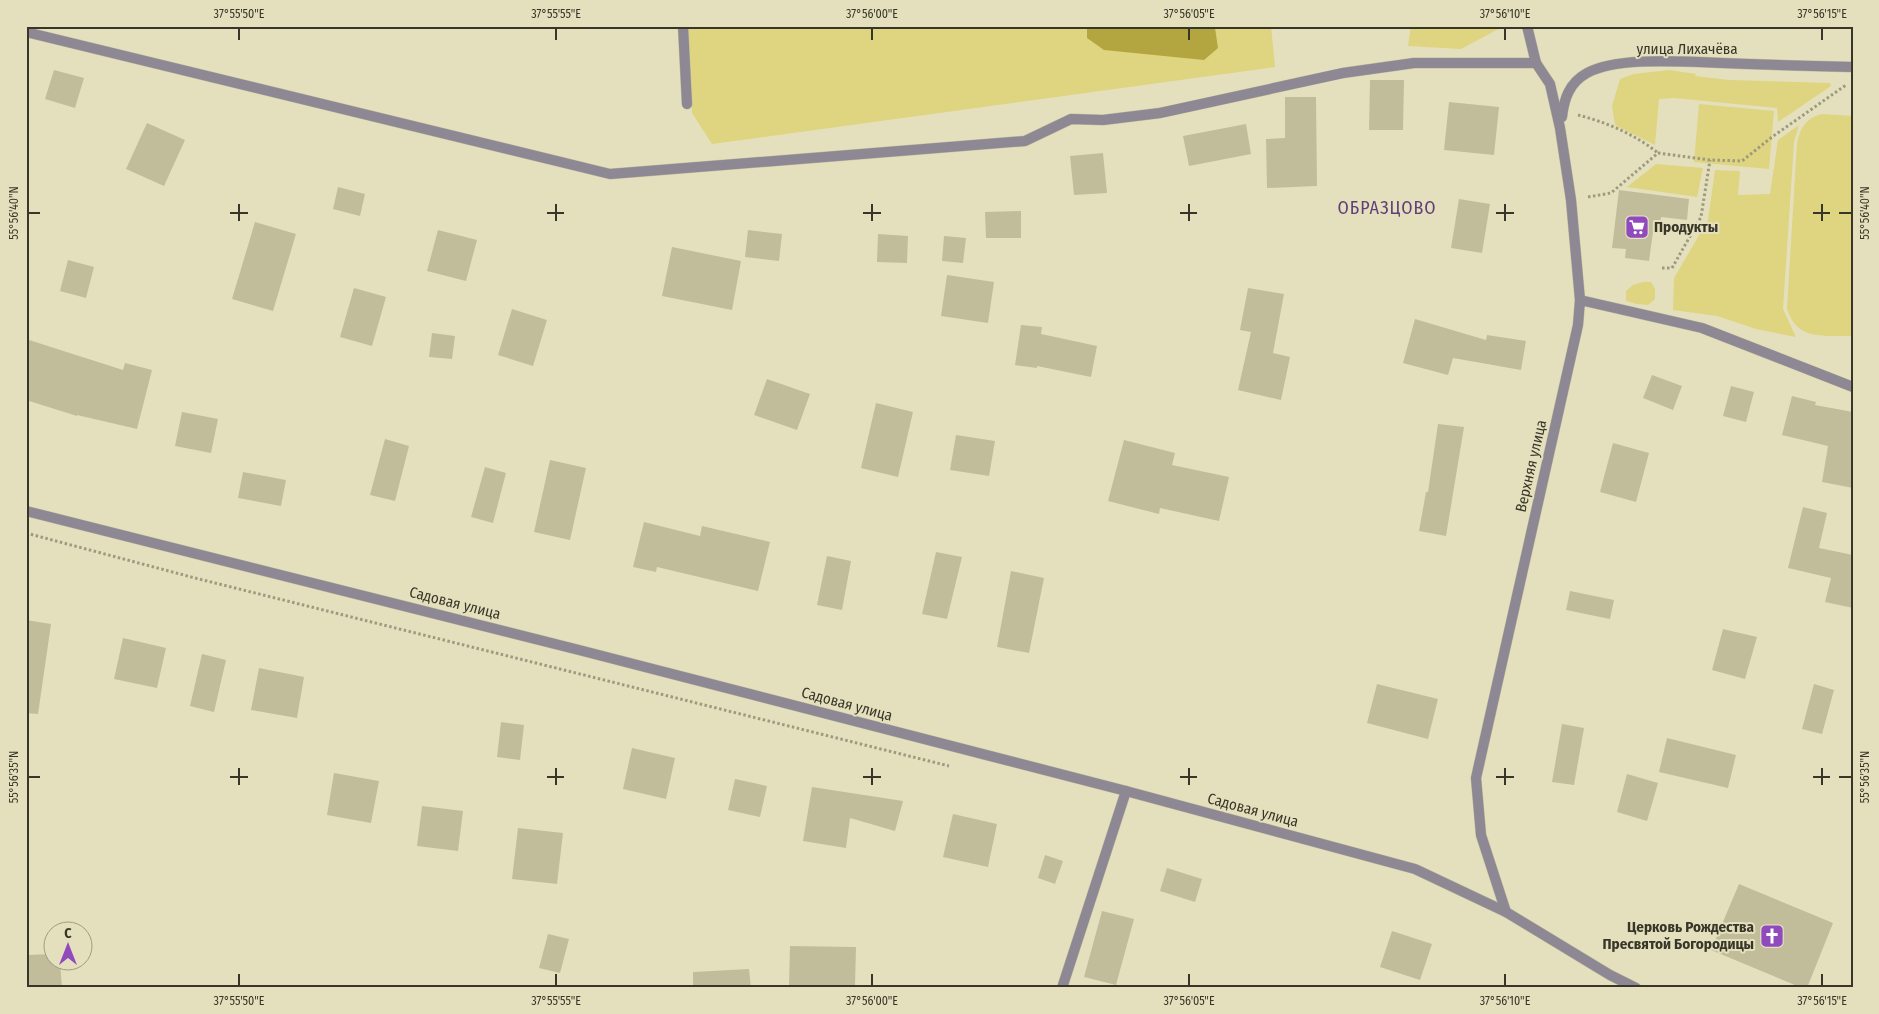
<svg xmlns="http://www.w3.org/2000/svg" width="1879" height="1014" font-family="'Fira Sans Condensed',sans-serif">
  <rect width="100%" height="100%" fill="#e4e0bd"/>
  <path fill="#dfd47f" d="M686,26H1271L1275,67L712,144L692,113Z
    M1411,26H1504L1461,49L1408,46Z
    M1669,70L1696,74L1695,76L1729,80L1830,83L1831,86L1778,122L1777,108L1674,98L1659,99L1655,145L1615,125L1612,106L1620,79L1634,74Z
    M1699,104L1774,111L1769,169L1694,162Z
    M1822,114L1853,116V336C1824,335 1798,342 1787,309L1797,143C1801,127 1806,118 1822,114Z
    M1799,125L1794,142L1783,309L1796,337L1756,329L1717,316L1673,310L1674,278L1708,220L1715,170L1740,171L1738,195L1770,194L1778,140Z
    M1656,164L1703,168L1697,197L1627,187Z
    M1643,282H1651L1655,289V299L1648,305L1637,304L1626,301V291L1633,285Z"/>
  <path fill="#b3a641" d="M1087,26H1212L1215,28L1218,48L1204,60L1104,50L1087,38Z"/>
  <path fill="#c1bd9b" d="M54,70L84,78L75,108L45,99Z
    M1370,80H1404L1403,130H1369Z
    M1285,97H1316L1317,186L1267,188L1266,139L1285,138Z
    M1449,102L1499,107L1494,155L1444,150Z
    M147,123L185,140L164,186L126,169Z
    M1246,124L1251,154L1189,166L1183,136Z
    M1103,153L1107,193L1074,195L1070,156Z
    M338,187L365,194L360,216L333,209Z
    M1619,190L1689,199L1687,220L1661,217L1659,233L1653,232L1649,261L1625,258L1626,249L1612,248Z
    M1459,199L1490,204L1482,253L1451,248Z
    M1021,211V238H986L985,212Z
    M255,222L296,234L273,311L232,299Z
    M438,230L477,240L466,281L427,271Z
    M748,230L782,234L779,261L745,257Z
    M878,234L908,236L907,263L877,262Z
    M944,236L966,238L963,263L942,261Z
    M672,247L741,261L732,310L662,296Z
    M68,260L94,267L86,298L60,291Z
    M947,275L994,282L988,323L941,316Z
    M354,288L386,297L372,346L340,337Z
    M1248,288L1284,294L1273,353L1290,357L1281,400L1238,390L1251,332L1240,330Z
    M512,309L547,320L533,366L498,355Z
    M1415,319L1486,340L1487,335L1526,341L1521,370L1453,358L1448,375L1403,363Z
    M1021,325L1042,327L1041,334L1097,346L1091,377L1037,366V368L1015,365Z
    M432,333L455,336L452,359L429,357Z
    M26,339L123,370L125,363L152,370L137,429L77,415V416L26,400Z
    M1652,375L1682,386L1673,410L1643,398Z
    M767,379L810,394L797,430L754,415Z
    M1731,386L1754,392L1746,422L1723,416Z
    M1792,396L1816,402L1815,405L1853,412V488L1822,482L1828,446L1782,435Z
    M876,403L913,412L898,477L861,468Z
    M182,412L218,419L211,453L175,446Z
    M1438,424L1464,427L1446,536L1419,531L1426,492H1428Z
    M956,435L995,441L989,476L950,470Z
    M385,439L409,446L395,501L370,495Z
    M1124,440L1175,453L1172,465L1229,477L1219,521L1160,508L1159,514L1108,501Z
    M1613,443L1649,453L1636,502L1600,492Z
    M550,460L586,468L570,540L534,532Z
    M485,467L506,473L493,523L471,517Z
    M243,472L286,480L281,506L238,498Z
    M1803,507L1827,513L1819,548L1853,555V608L1825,602L1831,578L1788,568Z
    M644,522L700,536L702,526L770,542L758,591L657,567L656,572L633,567Z
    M936,552L962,557L947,619L922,614Z
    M827,556L851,561L842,610L817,605Z
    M1011,571L1044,578L1029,653L997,647Z
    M1570,591L1614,600L1610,619L1566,610Z
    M26,620L51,624L38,714L26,713Z
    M1723,629L1757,637L1745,679L1712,670Z
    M123,638L166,648L157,688L114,679Z
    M202,654L226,660L214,712L190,706Z
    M259,668L304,677L297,718L251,710Z
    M1377,684L1438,699L1428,739L1367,723Z
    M1814,684L1834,690L1822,734L1802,729Z
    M501,722L524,725L520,760L497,757Z
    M1562,724L1584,728L1574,785L1552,782Z
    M1667,738L1736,755L1728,788L1659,772Z
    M632,748L675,758L666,799L623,789Z
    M334,773L379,781L371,823L327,815Z
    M1627,774L1658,783L1647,821L1617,812Z
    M735,779L767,786L760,817L728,810Z
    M812,787L903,801L895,831L850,818L846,848L803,841Z
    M422,806L463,811L458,851L417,846Z
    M953,814L997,824L988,867L943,857Z
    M518,828L563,833L557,884L512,879Z
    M1045,855L1063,861L1055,884L1038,878Z
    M1167,868L1202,879L1195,902L1160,891Z
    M1739,884L1833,923L1807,988H1802L1711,950Z
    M1102,911L1134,919L1116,985L1084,977Z
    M1392,931L1432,944L1420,980L1380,967Z
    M548,934L569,939L560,973L539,968Z
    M790,946L856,947L855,986L789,985Z
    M52,954V962H60L62,988H26V955Z
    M749,969L751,988H693V972Z"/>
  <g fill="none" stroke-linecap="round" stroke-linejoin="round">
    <g stroke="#c2be9f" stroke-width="11">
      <path id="service" d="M26,32L610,174L1025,141L1071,119L1103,120L1160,113L1343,73L1414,63H1536
        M1062,988L1126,791"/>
    </g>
    <g stroke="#c2be9f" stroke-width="11">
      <path id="minor" d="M683,26L687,104
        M1562,117C1564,99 1569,83 1587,73C1618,56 1686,62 1723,63C1766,65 1809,66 1853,67
        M1580,300L1702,328L1853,387
        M1506,912L1481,835L1476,778L1578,325L1580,300L1571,200L1560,128L1550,84L1536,63L1527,26"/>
    </g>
    <g stroke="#c2be9f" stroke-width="11">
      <path id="tertiary" d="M26,511L579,650L1126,791L1415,869L1506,912L1610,975L1636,988"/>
    </g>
    <path stroke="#9d9a80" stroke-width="3" stroke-dasharray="2.5 2.5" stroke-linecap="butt" d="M1578,115C1606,122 1636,135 1658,153
      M1588,197L1611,193L1658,153L1710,160L1742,161L1772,137L1846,85
      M1662,268H1672L1701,217L1710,160
      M26,533L195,578L949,766
      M1522,988L1524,985"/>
    <use href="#service" stroke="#8e8794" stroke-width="10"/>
    <use href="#minor" stroke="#8e8794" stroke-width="10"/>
    <use href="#tertiary" stroke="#8e8794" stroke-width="10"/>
  </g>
  <path fill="none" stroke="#383629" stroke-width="2" d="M239,28V40M556,28V40M872,28V40M1189,28V40M1505,28V40M1822,28V40M239,204V221M556,204V221M872,204V221M1189,204V221M1505,204V221M1822,204V221M28,213H40M230,213H248M547,213H564M863,213H881M1180,213H1197M1496,213H1514M1813,213H1830M1839,213H1852M239,768V785M556,768V785M872,768V785M1189,768V785M1505,768V785M1822,768V785M28,777H40M230,777H248M547,777H564M863,777H881M1180,777H1197M1496,777H1514M1813,777H1830M1839,777H1852M239,974V986M556,974V986M872,974V986M1189,974V986M1505,974V986M1822,974V986"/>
  <defs>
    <g id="supermarket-square" transform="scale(1.25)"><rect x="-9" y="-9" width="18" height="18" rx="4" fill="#914abe" stroke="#e4e0bd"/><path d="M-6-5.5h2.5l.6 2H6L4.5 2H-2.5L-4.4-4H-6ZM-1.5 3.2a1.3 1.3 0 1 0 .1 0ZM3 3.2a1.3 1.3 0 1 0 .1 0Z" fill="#fff"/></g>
    <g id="church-square" transform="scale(1.25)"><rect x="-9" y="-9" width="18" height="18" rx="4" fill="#914abe" stroke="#e4e0bd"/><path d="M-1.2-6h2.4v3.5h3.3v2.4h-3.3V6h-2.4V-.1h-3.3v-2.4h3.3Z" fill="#fff"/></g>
  </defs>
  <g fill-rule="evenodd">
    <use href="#supermarket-square" x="1637" y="227"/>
    <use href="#church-square" x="1772" y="936"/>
  </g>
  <g text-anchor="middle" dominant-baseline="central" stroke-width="4" stroke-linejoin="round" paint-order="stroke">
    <g font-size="15" fill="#383629" stroke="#e4e0bd">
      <text x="1687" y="49">улица Лихачёва</text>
      <text transform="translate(1531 466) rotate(-77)">Верхняя улица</text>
      <text transform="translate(455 603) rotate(14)">Садовая улица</text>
      <text transform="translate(847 704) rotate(15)">Садовая улица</text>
      <text transform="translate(1253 810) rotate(15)">Садовая улица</text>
    </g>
    <g font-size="15" font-weight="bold" fill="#383629" stroke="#e4e0bd" text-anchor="start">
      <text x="1654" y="227">Продукты</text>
      <text x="1754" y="927" text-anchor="end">Церковь Рождества<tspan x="1754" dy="17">Пресвятой Богородицы</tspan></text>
    </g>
    <g font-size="18" letter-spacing="1" fill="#613e78" stroke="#e4e0bd">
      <text x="1387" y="208">ОБРАЗЦОВО</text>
    </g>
  </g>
  <rect width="1879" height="1014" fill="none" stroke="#e4e0bd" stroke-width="55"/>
  <g transform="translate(68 946)"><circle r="24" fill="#e4e0bd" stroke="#9f9c82"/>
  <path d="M0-4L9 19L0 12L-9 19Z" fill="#914abe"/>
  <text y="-8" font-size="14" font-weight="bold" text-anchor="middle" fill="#383629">С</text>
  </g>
  <rect x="28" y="28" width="1824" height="958" fill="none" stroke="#383629" stroke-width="2"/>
  <g font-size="12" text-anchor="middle" fill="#383629">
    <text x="239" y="18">37°55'50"E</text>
    <text x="556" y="18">37°55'55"E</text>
    <text x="872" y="18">37°56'00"E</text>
    <text x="1189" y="18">37°56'05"E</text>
    <text x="1505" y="18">37°56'10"E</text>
    <text x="1822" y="18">37°56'15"E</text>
    <text transform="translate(14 213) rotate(-90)" y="4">55°56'40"N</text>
    <text transform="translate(1865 213) rotate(-90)" y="4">55°56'40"N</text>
    <text transform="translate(14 777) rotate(-90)" y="4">55°56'35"N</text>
    <text transform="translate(1865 777) rotate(-90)" y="4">55°56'35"N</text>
    <text x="239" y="1005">37°55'50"E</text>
    <text x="556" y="1005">37°55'55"E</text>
    <text x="872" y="1005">37°56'00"E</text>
    <text x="1189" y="1005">37°56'05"E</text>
    <text x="1505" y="1005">37°56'10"E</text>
    <text x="1822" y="1005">37°56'15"E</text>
  </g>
</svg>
